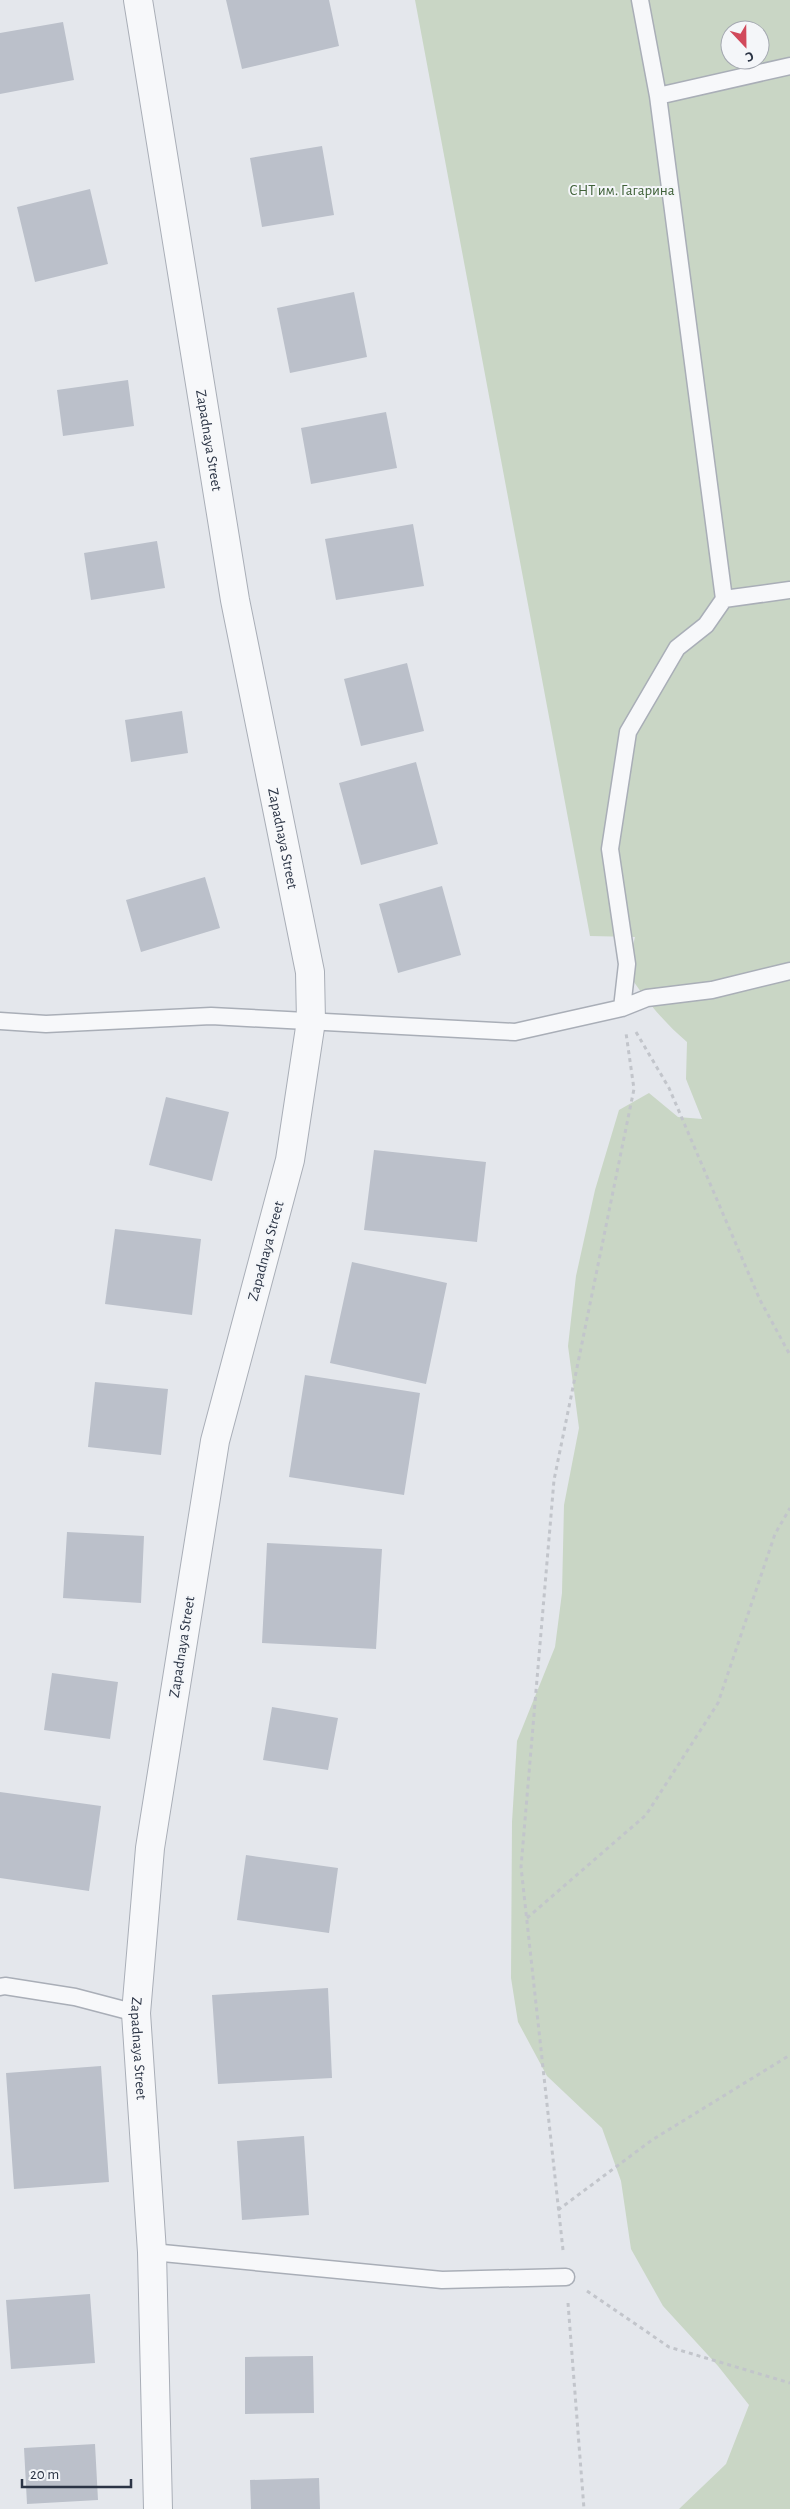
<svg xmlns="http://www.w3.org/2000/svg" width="790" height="2509" font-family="'Alegreya Sans',sans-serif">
  <rect width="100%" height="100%" fill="#e4e7ec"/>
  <path fill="#c9d6c5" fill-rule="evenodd" d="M415,0H790V2509H679L726,2464L749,2405L718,2366L663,2306L631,2249L621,2181L602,2128L547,2076L518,2022L511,1978L512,1822L517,1741L555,1647L562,1593L564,1505L579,1428L568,1346L576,1276L595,1190L619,1110L649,1093L678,1117L702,1119L686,1079L687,1042C659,1018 641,994 621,962L632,949L635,937L590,936ZM730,30H760V60H730Z"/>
  <path fill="#bbc0ca" d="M226,0H329L339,46L242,69Z
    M63,22L74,80L0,94V33Z
    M322,146L334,215L262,227L250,158Z
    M90,189L108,264L35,282L17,207Z
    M354,292L367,357L290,373L277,308Z
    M128,380L134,426L63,436L57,390Z
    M386,412L397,468L311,484L301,428Z
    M413,524L424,586L336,600L325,539Z
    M157,541L165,588L91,600L84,553Z
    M407,663L424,731L361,746L344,679Z
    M182,711L188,753L131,762L125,720Z
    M416,762L438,844L361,865L339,783Z
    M205,877L220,928L141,952L126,900Z
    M442,886L461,955L398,973L379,904Z
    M166,1097L229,1112L212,1181L149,1165Z
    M374,1150L486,1162L477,1242L364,1230Z
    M115,1229L201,1239L192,1315L105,1304Z
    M352,1262L447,1283L426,1384L330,1363Z
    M305,1375L420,1393L404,1495L289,1477Z
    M95,1382L168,1389L161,1455L88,1447Z
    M67,1532L144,1536L141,1603L63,1598Z
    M267,1543L382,1549L376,1649L262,1643Z
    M52,1673L118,1682L110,1739L44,1730Z
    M272,1707L338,1718L328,1770L263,1760Z
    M0,1792L101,1806L89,1891L0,1878Z
    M246,1855L338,1868L329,1933L237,1920Z
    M328,1988L332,2078L218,2084L212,1995Z
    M101,2066L109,2182L14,2189L6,2073Z
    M304,2136L309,2215L242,2220L237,2141Z
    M90,2294L95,2363L11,2369L6,2300Z
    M313,2356L314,2413L245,2414V2357Z
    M95,2444L98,2500L27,2504L24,2448Z
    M319,2478L320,2509H251L250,2480Z"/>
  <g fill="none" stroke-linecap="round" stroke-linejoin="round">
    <g stroke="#a9aeb7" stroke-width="19">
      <path id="service" d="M658,96L790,66
        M724,599L790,590
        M622,1008L627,964L610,849L628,732L677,648L706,625L724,599L658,96L640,0
        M0,1021L46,1024L211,1016L515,1032L622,1008L647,998L712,990L790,971
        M0,1987L5,1986L75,1997L136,2013
        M152,2252L442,2280L566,2277"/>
    </g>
    <g stroke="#a9aeb7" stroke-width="30">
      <g id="minor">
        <path id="s1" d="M138,0L235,600L310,972L311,1021L290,1160L215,1441L150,1848L136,2013L152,2252L158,2509"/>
      </g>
    </g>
    <path stroke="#c2c5cb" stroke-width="3" stroke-dasharray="4 4" stroke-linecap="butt" d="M636,1032L669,1088L760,1300L790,1355
      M527,1918L646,1815L718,1703L775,1534L790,1508
      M558,2210L652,2140L790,2055
      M563,2250L521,1867L554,1480L634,1089L626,1033
      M587,2291L669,2347L790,2383
      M568,2303L584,2509"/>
    <use href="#service" stroke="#f7f8fa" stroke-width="16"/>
    <use href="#minor" stroke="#f7f8fa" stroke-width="28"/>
  </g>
  <g text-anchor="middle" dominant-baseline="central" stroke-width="4" stroke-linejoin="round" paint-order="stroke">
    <g font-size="15" fill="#3f6138" stroke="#f4f6f9">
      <text x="622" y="190">СНТ им. Гагарина</text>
    </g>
    <g font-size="15" fill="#2b3445" stroke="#f4f6f9">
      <text stroke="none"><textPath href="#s1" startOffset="446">Zapadnaya Street</textPath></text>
      <text stroke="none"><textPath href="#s1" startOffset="851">Zapadnaya Street</textPath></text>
      <text transform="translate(266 1251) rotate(-75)">Zapadnaya Street</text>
      <text transform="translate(182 1647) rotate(-81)">Zapadnaya Street</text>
      <text stroke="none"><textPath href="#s1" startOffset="2081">Zapadnaya Street</textPath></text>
    </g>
  </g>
  <g transform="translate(745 45) rotate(158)"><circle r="24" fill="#f4f6f9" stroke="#a4a8b1"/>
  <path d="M0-4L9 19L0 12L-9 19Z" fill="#d1495b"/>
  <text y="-8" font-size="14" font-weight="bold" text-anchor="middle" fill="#2b3445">С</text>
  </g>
  <path d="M22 2479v8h109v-8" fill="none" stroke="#2b3445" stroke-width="2.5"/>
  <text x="30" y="2479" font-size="15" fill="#2b3445" stroke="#f4f6f9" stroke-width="4" paint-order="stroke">20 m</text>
</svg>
